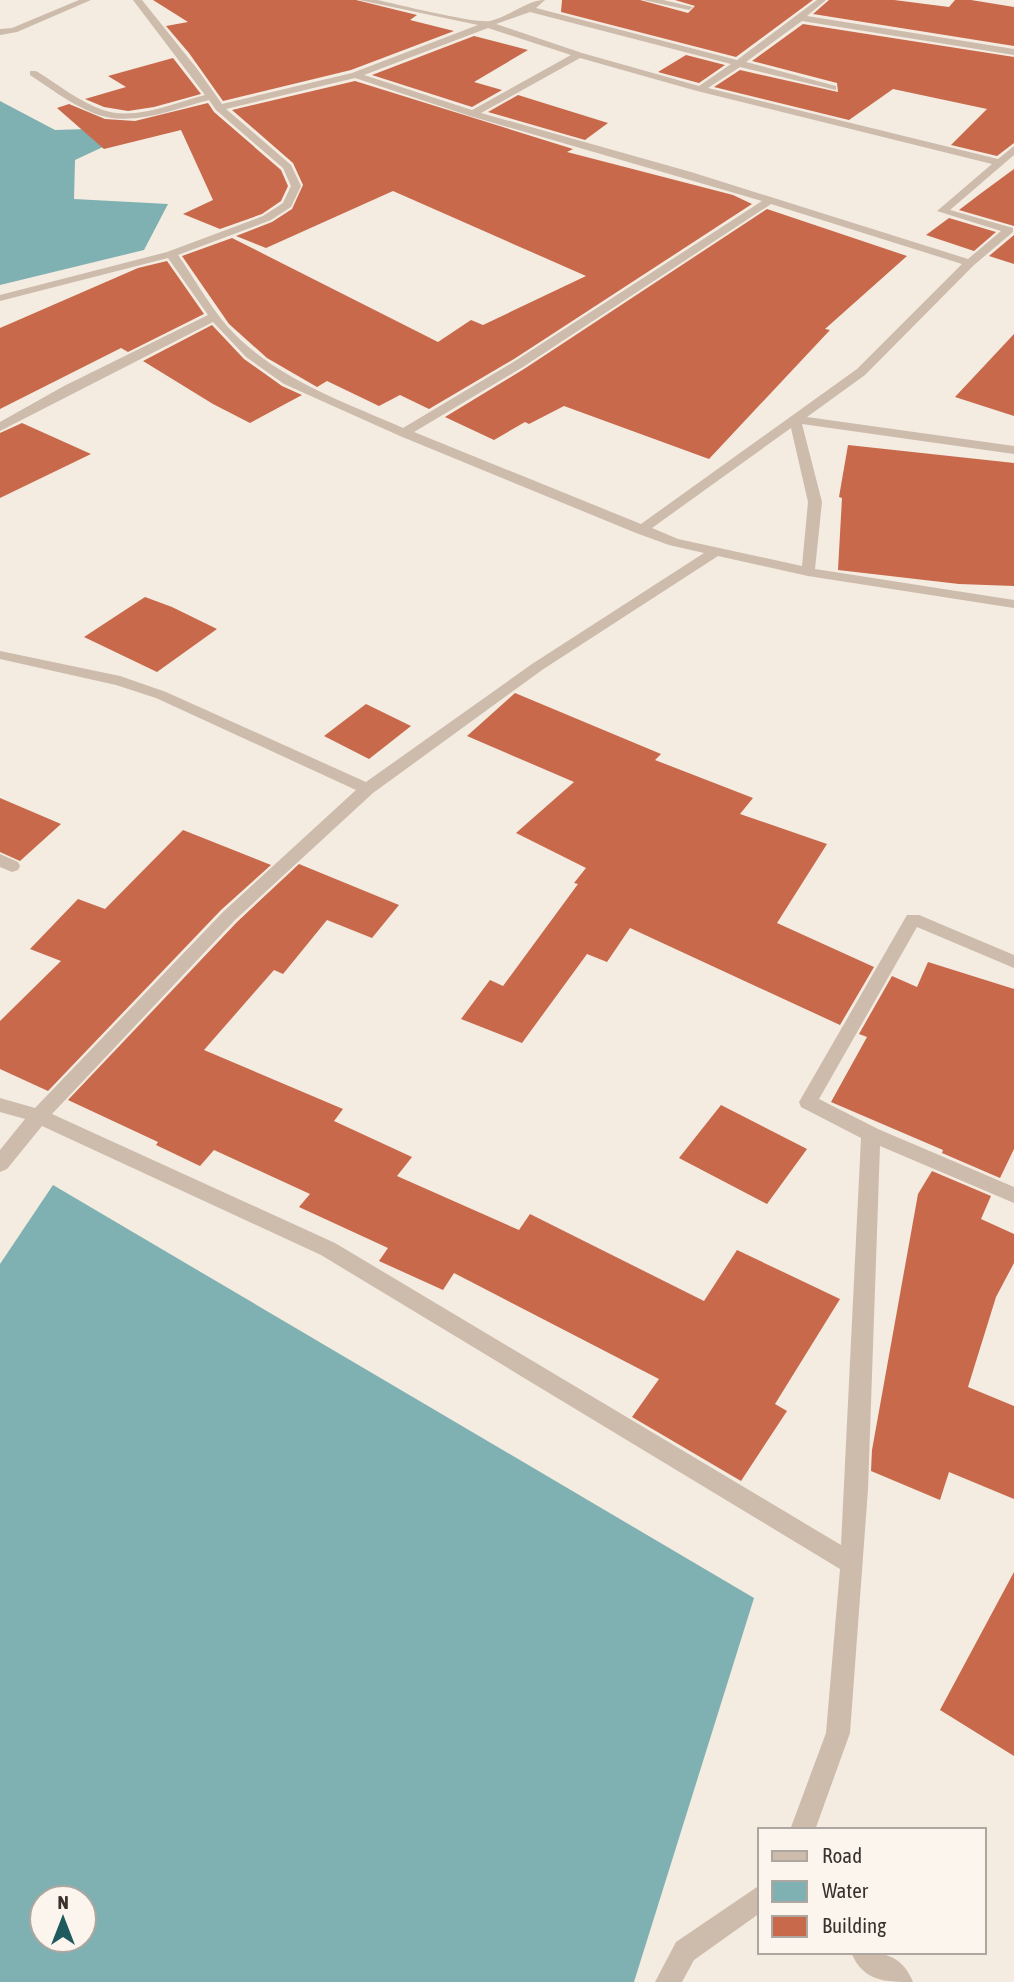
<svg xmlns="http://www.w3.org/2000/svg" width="1014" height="1982" font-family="'Asap Condensed',sans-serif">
  <rect width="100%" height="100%" fill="#f4ebe1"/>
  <path fill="#7fb0b2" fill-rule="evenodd" d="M0,101L55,130L88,129L105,146L75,160L74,199L168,204L144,250L0,285Z
    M53,1185L754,1598L634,1982H0V1264ZM42,1898H84V1940H42Z"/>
  <path fill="#c8694b" d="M153,0H356L417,15L410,20L454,31L351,70L223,101L189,53L166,26L188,22Z
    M562,0H640L688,13L695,6L675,0H813L736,57L561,12Z
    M829,0H894L949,7L955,0H971L1014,7V46L813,14Z
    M803,24L1014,57V143L997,156L951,145L987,109L893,89L849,120L714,87L740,70L838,92L837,83L752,61Z
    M474,36L528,50L474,82L502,90L472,107L372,75Z
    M686,55L725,65L699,83L658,72Z
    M173,58L201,94L154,107L128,111L104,107L85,99L126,87L108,76Z
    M355,81L573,149L567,152L733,195L752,204L514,359L429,409L400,395L379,406L327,381L317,387L267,358L229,324L182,256L232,238L438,342L471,320L483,325L586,276L393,191L266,248L236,236L272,222L292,209L303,185L293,163L232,110Z
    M518,95L608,123L585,140L488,112Z
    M208,103L214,112L281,170L288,186L281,201L262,214L220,229L183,214L213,200L181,130L104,149L57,108L69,104L105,119L135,121Z
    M1014,169V226L959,210L980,194Z
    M767,209L907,256L825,329L830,330L709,459L564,406L529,424L525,422L494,440L445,417L524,369Z
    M949,218L996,232L974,251L926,235Z
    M1014,235V264L989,256Z
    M167,261L204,314L128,352L121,348L0,409V328L138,268Z
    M212,325L244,359L282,386L302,395L250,423L213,404L143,361Z
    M1014,334V416L955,397Z
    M22,423L91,454L0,498V433Z
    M848,445L1014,463V586L959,584L838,570L842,498L839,497Z
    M145,597L172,607L217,629L157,672L84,637Z
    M515,693L661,754L655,760L753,798L740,814L827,844L777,923L874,967L840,1025L630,928L607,962L587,954L522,1043L461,1019L490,980L503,986L578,884L574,883L586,868L516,833L574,782L467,736Z
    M366,704L411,726L369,759L324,736Z
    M0,798L61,824L20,861L0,852Z
    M183,830L271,865L221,910L48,1091L0,1069V1021L61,961L30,949L78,899L105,909Z
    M299,864L399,905L372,938L327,920L283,974L274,970L204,1050L343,1109L334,1121L412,1157L397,1176L519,1230L530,1214L704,1301L737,1250L840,1299L775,1404L787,1411L741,1481L632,1417L659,1379L454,1273L443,1290L379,1261L388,1248L299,1207L310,1194L214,1150L200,1166L156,1145L158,1142L68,1100L237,922Z
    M928,962L1014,989V1149L1000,1178L942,1153L943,1150L831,1102L867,1037L859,1034L892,976L917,987Z
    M721,1105L807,1149L767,1204L679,1158Z
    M932,1171L991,1196L981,1219L1014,1234V1263L996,1297L968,1387L1014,1406V1499L949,1472L940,1500L871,1471L872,1450L918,1194Z
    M1014,1572V1756L940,1710Z"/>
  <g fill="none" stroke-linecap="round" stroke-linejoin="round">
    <path fill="#cdbbac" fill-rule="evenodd" d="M79,0H91L17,32L0,35V29L12,28Z
      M133,0H142L198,70L222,104L352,73L478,25L359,0H377C397,4 475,24 490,21C509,17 527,0 545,0L536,8L737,60L817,0H826L807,16L1014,49V55L802,21L746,62L836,86V90L740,67L708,88L998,159L1014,146V155L950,210L1013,228V232L974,265L865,375L807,417L1014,446V454L802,424L822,502L815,569L1014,600V608L808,576L718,556L542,670L373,793L235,920L52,1114L335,1243L841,1545L861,1138L801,1107L799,1102L907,915H919L1014,955V968L917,927L819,1099L878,1129L1014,1187V1203L880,1146L868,1489L850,1733L815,1830H790L826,1733L840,1569L321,1255L42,1126L7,1169L0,1172V1150L25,1119L0,1112V1098L35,1108L223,912L356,790L156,698L116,685L0,659V651L120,676L166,692L366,782L532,664L704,553L669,545L636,533L400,436L284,384L246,357L213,322L0,431V422L64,386L208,315L168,258L0,301V295L167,252L263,216L283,203L291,186L283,168L216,110L209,100C171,110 129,129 91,112C69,103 50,88 30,75V71H36C58,84 79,102 103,110C135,121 174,103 205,95ZM530,12L731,64L699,86L582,53L496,24ZM488,28L571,55L472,110L364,75ZM580,58L697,91L992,164L937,211L1001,231L968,259L691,172L481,113ZM355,78L470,116L762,201L515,361L403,428C342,401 273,378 227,326C209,305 194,278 178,255L271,220L291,207L301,186L291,165L226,109ZM771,204L962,264L857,369L641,524L414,432L523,367ZM791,428L808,502L802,566L678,539L652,528Z
      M643,0H663L693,7L689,10Z
      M0,854L18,862L20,866L18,870L12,872L0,867Z
      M760,1885V1913L694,1960L682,1982H655L676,1942Z
      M851,1952C879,1952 901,1952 913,1982C886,1982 863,1982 851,1952Z"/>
  </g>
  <rect x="758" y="1828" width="228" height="126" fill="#fbf5ee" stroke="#aea6a0" stroke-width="2"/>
  <rect x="772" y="1851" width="35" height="10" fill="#cdbbac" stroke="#aea6a0" stroke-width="2"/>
  <text x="822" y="1863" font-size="21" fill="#3b302b">Road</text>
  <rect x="772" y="1881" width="35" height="21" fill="#7fb0b2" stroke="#aea6a0" stroke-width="2"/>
  <text x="822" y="1898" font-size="21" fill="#3b302b">Water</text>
  <rect x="772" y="1916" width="35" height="21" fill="#c8694b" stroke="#aea6a0" stroke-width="2"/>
  <text x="822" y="1933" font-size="21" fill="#3b302b">Building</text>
  <g transform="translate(63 1919)"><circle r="33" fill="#fbf5ee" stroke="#aea6a0" stroke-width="2"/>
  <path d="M0-5L12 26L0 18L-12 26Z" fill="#1f5a5e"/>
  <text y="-10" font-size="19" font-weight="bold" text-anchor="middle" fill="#3b302b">N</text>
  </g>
</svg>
